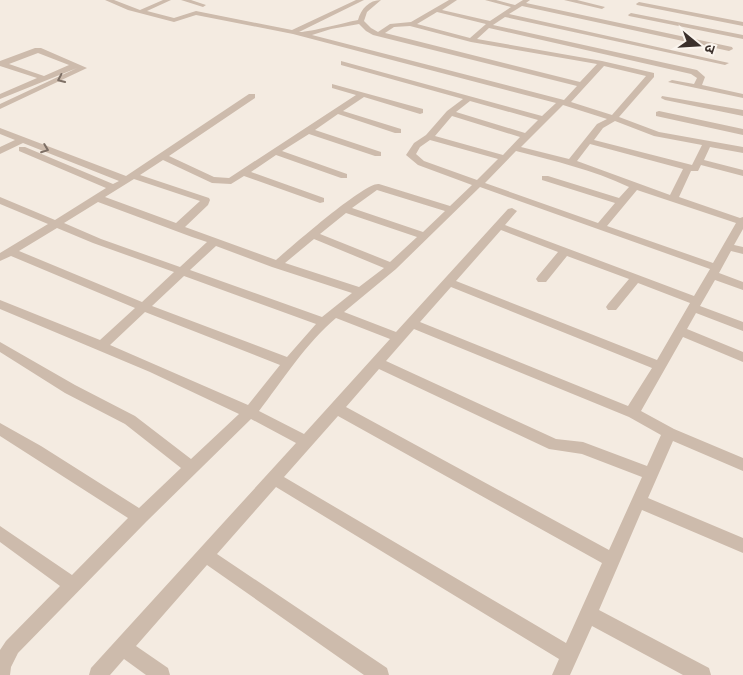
<svg xmlns="http://www.w3.org/2000/svg" width="743" height="675" font-family="'Roboto Condensed','Noto Sans Devanagari',sans-serif">
  <rect width="100%" height="100%" fill="#f4ebe1"/>
  <g fill="none" stroke-linecap="round" stroke-linejoin="round">
    <path fill="#cdbbac" fill-rule="evenodd" d="M105,0H114L140,10L163,0H171L147,11L174,18L196,11L292,30L356,0H364L299,32C306,33 347,22 358,20C361,9 369,0 381,0L367,12L364,21L371,28L378,32L390,24L411,22L449,0H457L442,10L490,21L511,7L485,0H496L515,5L523,0H530L526,3L732,47L733,49L729,51L522,6L509,14L729,63L725,65L505,17L493,25L697,70L705,77L702,85L743,94V98L668,82L672,80L694,84L697,78L691,74L489,28L477,39L602,61L654,73V77L619,117L659,132L743,147V153L710,147L704,160L743,170V176L701,165L698,171H691L679,197L740,218L743,217V229L734,245L743,247V254L731,251L719,273L743,282V290L715,280L700,306L743,322V331L696,313L687,329L743,352V362L683,337L641,411L674,429L743,458V471L673,441L648,498L743,538V553L642,510L599,610L709,668L711,675H683L592,626L570,675H552L559,659L276,487L217,554L387,668L389,675H364L207,565L136,646L168,668L170,675H146L124,659L110,675H89L91,668L296,443L251,419L146,522L18,653L11,667L10,675H0V650L6,641L60,586L0,542V526L72,575L128,518L0,436V423L41,446L139,508L181,468L125,424L65,393L0,352V342L75,385L135,416L191,459L239,414L150,372L0,309V300L100,340L135,308L11,256L0,261V253L48,224L0,204V197L55,220L106,188L19,151V147H25L113,184L119,181L23,143L0,154V147L15,140L0,134V128L126,176L249,94H255V98L169,156L214,177L229,178L356,95L332,88V84L423,109V113L420,114L364,97L343,111L401,129V133H395L338,114L315,130L381,152V156H375L309,134L282,151L347,174V178H341L276,155L251,172L324,198V202L320,203L244,176L231,184L212,183L163,160L140,175L209,198L210,200L208,205L185,227L276,260C291,247 366,181 379,184L450,206L472,185L418,165L406,155L414,143L426,135L447,111L463,99L341,65V61L542,116L556,103L293,34L196,15L174,22L128,10ZM437,12L486,24L470,38L417,24ZM359,24L366,31L373,35L577,86L564,100L312,35L331,29ZM410,26L471,42L597,64L580,82L385,33L394,27ZM604,66L646,76L612,115L571,102ZM470,101L538,120L525,133L456,112ZM563,105L607,119L597,124L569,159L521,147ZM452,116L520,137L503,155L435,136ZM615,121L654,136L702,145L692,165L594,140L603,128ZM430,140L498,159L477,180L424,161L416,154L420,147ZM590,144L683,169L670,195L577,161ZM516,151C555,161 593,170 629,187L619,198L548,176H542V180L615,203L598,223L485,183ZM134,179L200,201L176,223L105,197ZM480,187L710,269L694,296L505,225L517,211L512,208L508,209L396,332L344,312L396,269ZM377,190L445,211L423,232L352,208ZM637,190L736,223L713,263L607,226ZM98,202L192,237L207,242L180,267L101,239L64,223ZM346,213L417,237L390,262L320,234ZM57,228L93,243L174,272L142,302L19,251ZM501,230L558,252L538,276L536,279L538,282H546L567,256L629,279L608,304L606,307L608,310H616L638,283L690,303L657,360L456,281ZM314,239L384,268L359,287L285,263ZM216,246L272,267L352,293L322,317L190,270ZM184,276L316,324L287,357L152,306ZM451,287L652,368L628,406L420,322ZM145,312L280,365L248,405L110,345ZM336,318L390,339L304,434L259,411C282,381 307,342 336,318ZM414,329L629,417L661,435L647,466L583,442L556,439L386,361ZM379,369L549,449L582,454L642,477L609,550L346,407ZM338,416L602,563L566,643L284,477Z
      M181,0H191L206,5L203,7Z
      M564,0H577L605,7L602,9Z
      M639,2L743,22V26L637,5L636,4Z
      M631,13L743,35V39L629,16L628,15Z
      M35,48H41L87,68L0,109V104L77,68L0,99V94L37,78L0,66V61ZM38,53L69,65L44,76L9,64Z
      M662,96L743,110V116L665,100L661,98Z
      M659,111L743,129V135L656,116V112Z"/>
  </g>
  <defs><path id="oneway-chevron" d="M-2-3.5L2.5 0L-2 3.5" fill="none" stroke-width="1.6" stroke-linecap="round" stroke-linejoin="round" transform="scale(1.25)"/></defs>
  <g stroke="#7d6f65">
    <use href="#oneway-chevron" transform="translate(61 79) rotate(155)"/>
    <use href="#oneway-chevron" transform="translate(45 149) rotate(21)"/>
  </g>
  <g transform="translate(698 45) rotate(108)" stroke="#fbf5ee" stroke-width="4" paint-order="stroke">
  <path d="M0-4L9 19L0 12L-9 19Z" fill="#3b302b"/>
  <text y="-8" font-size="14" font-weight="bold" text-anchor="middle" fill="#3b302b">उ</text>
  </g>
</svg>
